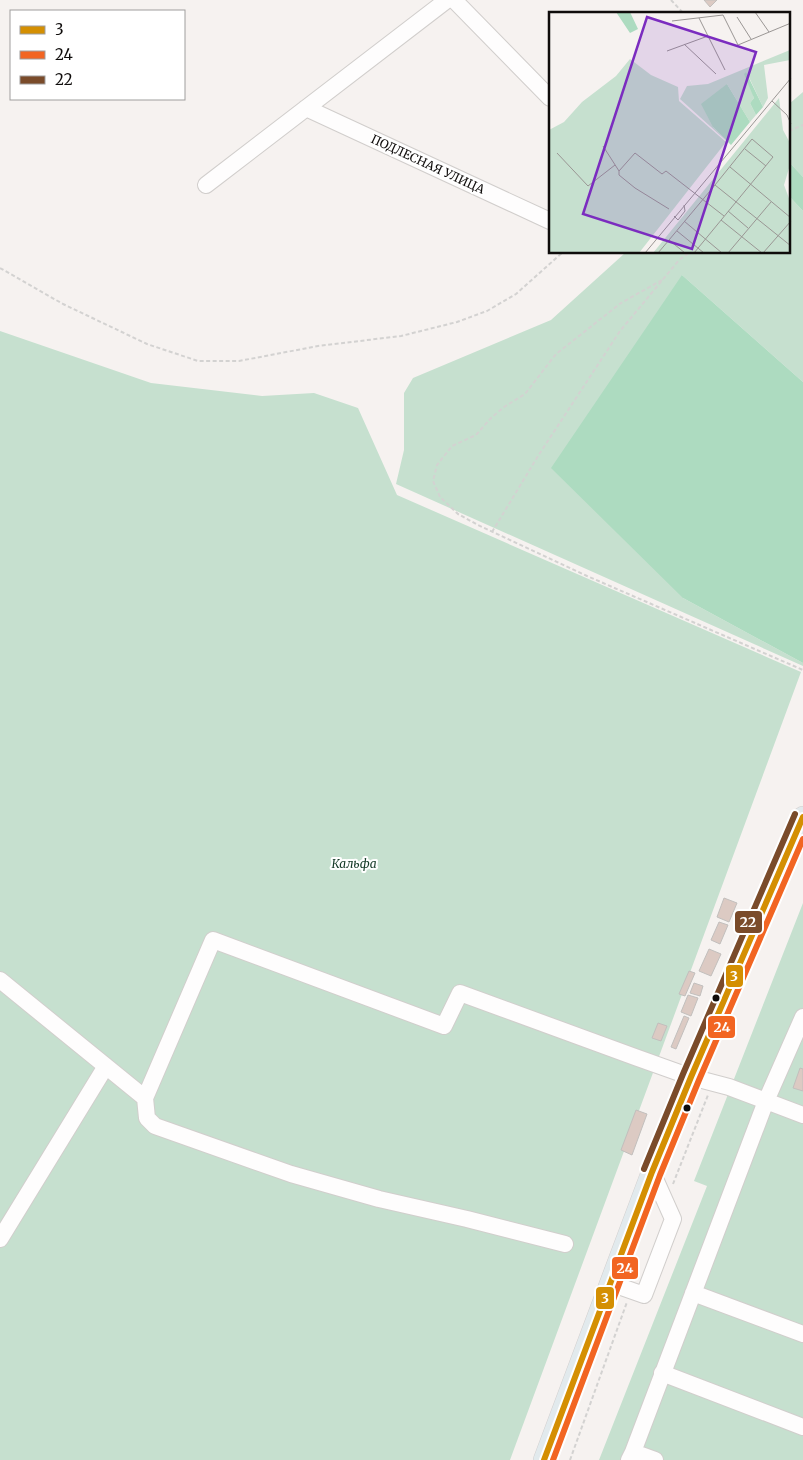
<svg xmlns="http://www.w3.org/2000/svg" width="803" height="1460" font-family="Merriweather,serif">
  <rect width="100%" height="100%" fill="#f6f2f0"/>
  <path fill="#c6e0cf" d="M803,92V177L789,162V104Z
    M789,196L803,211V382L682,275L683,598L803,663V666L396,484L404,450V393L413,378L551,320L625,253L789,252Z
    M0,331L151,383L262,396L314,393L358,408L397,495L801,672L510,1460H0Z
    M803,903V1460H599L707,1186L694,1181Z"/>
  <path fill="#addbc0" d="M789,162L803,177V211L789,196Z
    M682,275L803,382V663L683,598L551,468Z"/>
  <path fill="#dccac3" stroke="#c2bfbd" d="M704,0H717L710,7Z
    M724,898L737,903L729,922L717,917Z
    M719,922L728,925L720,944L711,940Z
    M709,949L721,954L711,976L699,971Z
    M689,971L695,973L685,996L679,994Z
    M694,983L703,986L700,996L690,993Z
    M688,995L698,998L691,1016L681,1012Z
    M684,1016L689,1018L676,1049L671,1047Z
    M658,1023L667,1026L661,1041L652,1038Z
    M800,1068L803,1069V1091L793,1088Z
    M636,1110L647,1114L632,1155L621,1150Z"/>
  <g fill="none" stroke-linecap="round" stroke-linejoin="round">
    <g stroke="#d1cecc" stroke-width="18">
      <path id="minor" d="M454,0L550,98
        M306,108L550,221
        M206,185L447,0
        M0,980L145,1098L213,940L444,1026L460,993L635,1057L691,1077L729,1087L803,1115
        M145,1098L147,1118L155,1126L291,1174L379,1199L467,1219L565,1244
        M0,1239L106,1066
        M610,1283L644,1295L673,1219L652,1172
        M693,1293L803,1334
        M662,1373L803,1427
        M633,1452L766,1101L803,1017
        M629,1460L633,1452L655,1460"/>
    </g>
    <g stroke="#d1cecd" stroke-width="22">
      <path id="major" d="M544,1460L652,1172L691,1077L803,817"/>
    </g>
    <path stroke="#d3d2d1" stroke-width="2" stroke-dasharray="4 2.5" stroke-linecap="butt" d="M671,0L684,14
      M789,131L803,125
      M0,268L63,304L147,344L198,361H239L318,346L401,336L457,322L487,311L516,294L563,252
      M662,280L621,303L556,354L525,394L504,407L491,418L476,435L452,446L437,465L433,481L440,497L458,514L478,525L587,576L803,670
      M492,532L538,456L620,331L679,260L690,252
      M673,1184L708,1095
      M570,1460L627,1302"/>
    <use href="#minor" stroke="#fefdfd" stroke-width="16"/>
    <use href="#major" stroke="#e2eaed" stroke-width="21"/>
    <g stroke="#fff" stroke-width="10">
      <path id="bus-1" d="M544,1460L652,1172L691,1077L803,817"/>
    </g>
    <g stroke="#fff" stroke-width="10">
      <path id="bus-2" d="M553,1460L660,1175L699,1080L803,839"/>
    </g>
    <g stroke="#fff" stroke-width="10">
      <path id="bus-3" d="M644,1169L683,1074L795,814"/>
    </g>
    <use href="#bus-1" stroke="#d48f02" stroke-width="6"/>
    <use href="#bus-2" stroke="#f26522" stroke-width="6"/>
    <use href="#bus-3" stroke="#7a4b2a" stroke-width="6"/>
  </g>
  <g fill="#0f0c0b" stroke="#fff" stroke-width="2">
    <circle cx="716" cy="998" r="4.5"/>
    <circle cx="687" cy="1108" r="4.5"/>
  </g>
  <g text-anchor="middle" dominant-baseline="central" stroke-width="4" stroke-linejoin="round" paint-order="stroke">
    <g font-size="12" fill="#0f0c0b" stroke="#fff">
      <text transform="translate(428 164) rotate(25)">ПОДЛЕСНАЯ УЛИЦА</text>
    </g>
    <g font-size="12" font-style="italic" fill="#133926" stroke="#fff">
      <text x="354" y="863">Кальфа</text>
    </g>
  </g>
  <g transform="translate(549 12)">
    <rect width="241" height="241" fill="#f6f2f0"/>
    <path d="M241,38V48L215,53L219,86L214,95L198,61L205,86L201,91L207,103L201,110L178,72L164,115L182,133L131,87L138,74L159,72ZM81,47L102,63L129,75L130,89L177,130L90,241H0V118L15,110L33,90L67,64ZM230,86L234,118L241,131V153L235,173L241,189V241H104Z" fill="#c6e0cf"/>
    <path d="M67,0H81L89,17L81,21ZM197,60L214,95L207,103L201,91L205,86L195,62ZM178,72L201,110L182,133L164,115L152,92Z" fill="#addbc0"/>
    <path fill="none" stroke="#9a9694" stroke-width="1" d="M206,0L220,20M188,5L202,27M150,6L176,58M123,9L174,3L189,33L242,11M135,32L167,62M118,39L159,24M223,89L238,103L242,112M54,134L70,159L86,141L113,162L117,159L175,204M196,137L217,154M8,141L39,174L66,153M181,155L242,206M70,159V163L86,176L120,197M179,199L199,216M125,204L129,208L136,199L135,193M172,208L213,241M135,209L173,241M128,219L155,241M120,228L166,173L242,234M96,241L242,66M109,241L120,228L136,241M145,241L224,145L203,127L166,173M179,241L222,190M214,241L242,209"/>
    <path fill="#7b2cbf" fill-opacity="0.15" stroke="#7b2cbf" stroke-width="2.5" d="M98,5L207,40L143,237L34,202Z"/>
    <rect width="241" height="241" fill="none" stroke="#0f0c0b" stroke-width="2.5"/>
  </g>
  <g stroke="#fff" stroke-width="2">
    <rect x="734" y="910" width="29" height="24" rx="5" fill="#7a4b2a"/>
    <rect x="725" y="964" width="19" height="24" rx="5" fill="#d48f02"/>
    <rect x="707" y="1015" width="29" height="24" rx="5" fill="#f26522"/>
    <rect x="611" y="1256" width="28" height="24" rx="5" fill="#f26522"/>
    <rect x="595" y="1286" width="20" height="24" rx="5" fill="#d48f02"/>
  </g>
  <g font-size="14" text-anchor="middle" font-weight="bold" fill="#fff">
    <text x="748" y="927">22</text>
    <text x="734" y="981">3</text>
    <text x="722" y="1032">24</text>
    <text x="625" y="1273">24</text>
    <text x="605" y="1303">3</text>
  </g>
  <rect x="10" y="10" width="175" height="90" fill="#ffffff" stroke="#9f9e9d"/>
  <rect x="20" y="26" width="25" height="8" fill="#d48f02" stroke="#9f9e9d"/>
  <text x="55" y="35" font-size="15" fill="#0f0c0b">3</text>
  <rect x="20" y="51" width="25" height="8" fill="#f26522" stroke="#9f9e9d"/>
  <text x="55" y="60" font-size="15" fill="#0f0c0b">24</text>
  <rect x="20" y="76" width="25" height="8" fill="#7a4b2a" stroke="#9f9e9d"/>
  <text x="55" y="85" font-size="15" fill="#0f0c0b">22</text>
</svg>
